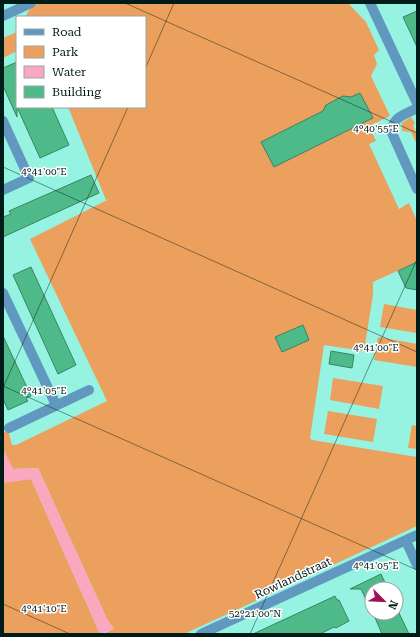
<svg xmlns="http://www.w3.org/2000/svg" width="420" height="637" font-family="'Roboto Serif',serif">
  <rect width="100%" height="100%" fill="#96f3e1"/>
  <path fill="#eba05d" d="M39,3H348L366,22L379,50L374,55L377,64L371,76L390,116L369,126L376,141L369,144L399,209L409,203L417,221V262L373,282V295L364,351L324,345L310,438L312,440L417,457V526L184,634H103L114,629L107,619L38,468L13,469L3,449V433L8,430L12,445H16L107,401L30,239L113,197L106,200L68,107H145V17H25L31,7Z
    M17,32V51L3,58V38Z
    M411,117L415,123L413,126L417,134V144L411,132L402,131V123Z
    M384,304L417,310V333L380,327Z
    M378,337L417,344V367L374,360Z
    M333,378L383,386L379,409L330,400Z
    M328,411L377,419L373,442L324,434Z
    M412,425L417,426V449L408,448Z
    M3,459L13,481L31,479L100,634H3Z"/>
  <path fill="#f9a8c0" d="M3,449L13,469L38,468L107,619L114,629L100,634L31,479L4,483L3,479Z"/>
  <path fill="#4eba89" stroke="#3a8462" d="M417,11V47L403,17Z
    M17,62V107H52L69,145L40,158L17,107V117L3,86V68Z
    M360,93L373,118L274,167L261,142L323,111L326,105L343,96L351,97Z
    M91,175L99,193L3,237V217L11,214L9,211Z
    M417,262V290L406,288L398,271Z
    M31,267L76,365L58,374L13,275Z
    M303,325L309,340L282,352L275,337Z
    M3,336L31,396L26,398L28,401L8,410L3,399Z
    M331,351L354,355L352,368L329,364Z
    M381,574L388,589H372V612L361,589H350Z
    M335,596L337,600H339L349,621L336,628L334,627L320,634H253Z
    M373,613H399L409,634H382Z"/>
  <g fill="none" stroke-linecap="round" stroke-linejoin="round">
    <path stroke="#6198bf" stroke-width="10" d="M370,3L417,103
      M3,16L31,3
      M417,108C405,115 391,117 392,133L417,189
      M3,121L29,178L3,190
      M3,293L56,405
      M9,428L89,390
      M406,541L417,565
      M201,634L417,535"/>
  </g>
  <path fill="none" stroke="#001c18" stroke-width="1" stroke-opacity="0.45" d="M125,3L417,133M145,69L174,3M3,167L417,352M3,386L417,570M3,388L128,107M3,604L70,634M250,634L417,259"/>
  <g text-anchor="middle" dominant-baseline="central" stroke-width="3" stroke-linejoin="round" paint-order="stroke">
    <g font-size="12" fill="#001c18" stroke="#fff">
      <text transform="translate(293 578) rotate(-25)">Rowlandstraat</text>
    </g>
  </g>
  <g font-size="10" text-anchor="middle" fill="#001c18" stroke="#fff" stroke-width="3" stroke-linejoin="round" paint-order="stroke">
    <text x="376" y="132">4°40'55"E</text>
    <text x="44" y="175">4°41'00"E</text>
    <text x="376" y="351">4°41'00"E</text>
    <text x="44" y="394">4°41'05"E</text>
    <text x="376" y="569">4°41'05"E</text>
    <text x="44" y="612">4°41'10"E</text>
    <text x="255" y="617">52°21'00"N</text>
  </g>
  <rect width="420" height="637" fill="none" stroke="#001c18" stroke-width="8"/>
  <rect x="16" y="16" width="130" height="92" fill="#ffffff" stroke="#99a4a3"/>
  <rect x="24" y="29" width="20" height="6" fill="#6198bf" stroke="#99a4a3"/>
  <text x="52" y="36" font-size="12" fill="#001c18">Road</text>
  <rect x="24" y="46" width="20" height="12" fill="#eba05d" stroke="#99a4a3"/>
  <text x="52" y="56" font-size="12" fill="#001c18">Park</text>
  <rect x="24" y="66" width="20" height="12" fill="#f9a8c0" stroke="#99a4a3"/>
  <text x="52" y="76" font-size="12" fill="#001c18">Water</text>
  <rect x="24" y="86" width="20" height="12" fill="#4eba89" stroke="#99a4a3"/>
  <text x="52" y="96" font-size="12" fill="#001c18">Building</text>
  <g transform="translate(384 601) rotate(114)"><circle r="19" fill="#ffffff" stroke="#99a4a3"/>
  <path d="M0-3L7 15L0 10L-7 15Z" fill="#a10f54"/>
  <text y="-6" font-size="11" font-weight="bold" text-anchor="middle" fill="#001c18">N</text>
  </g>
</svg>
